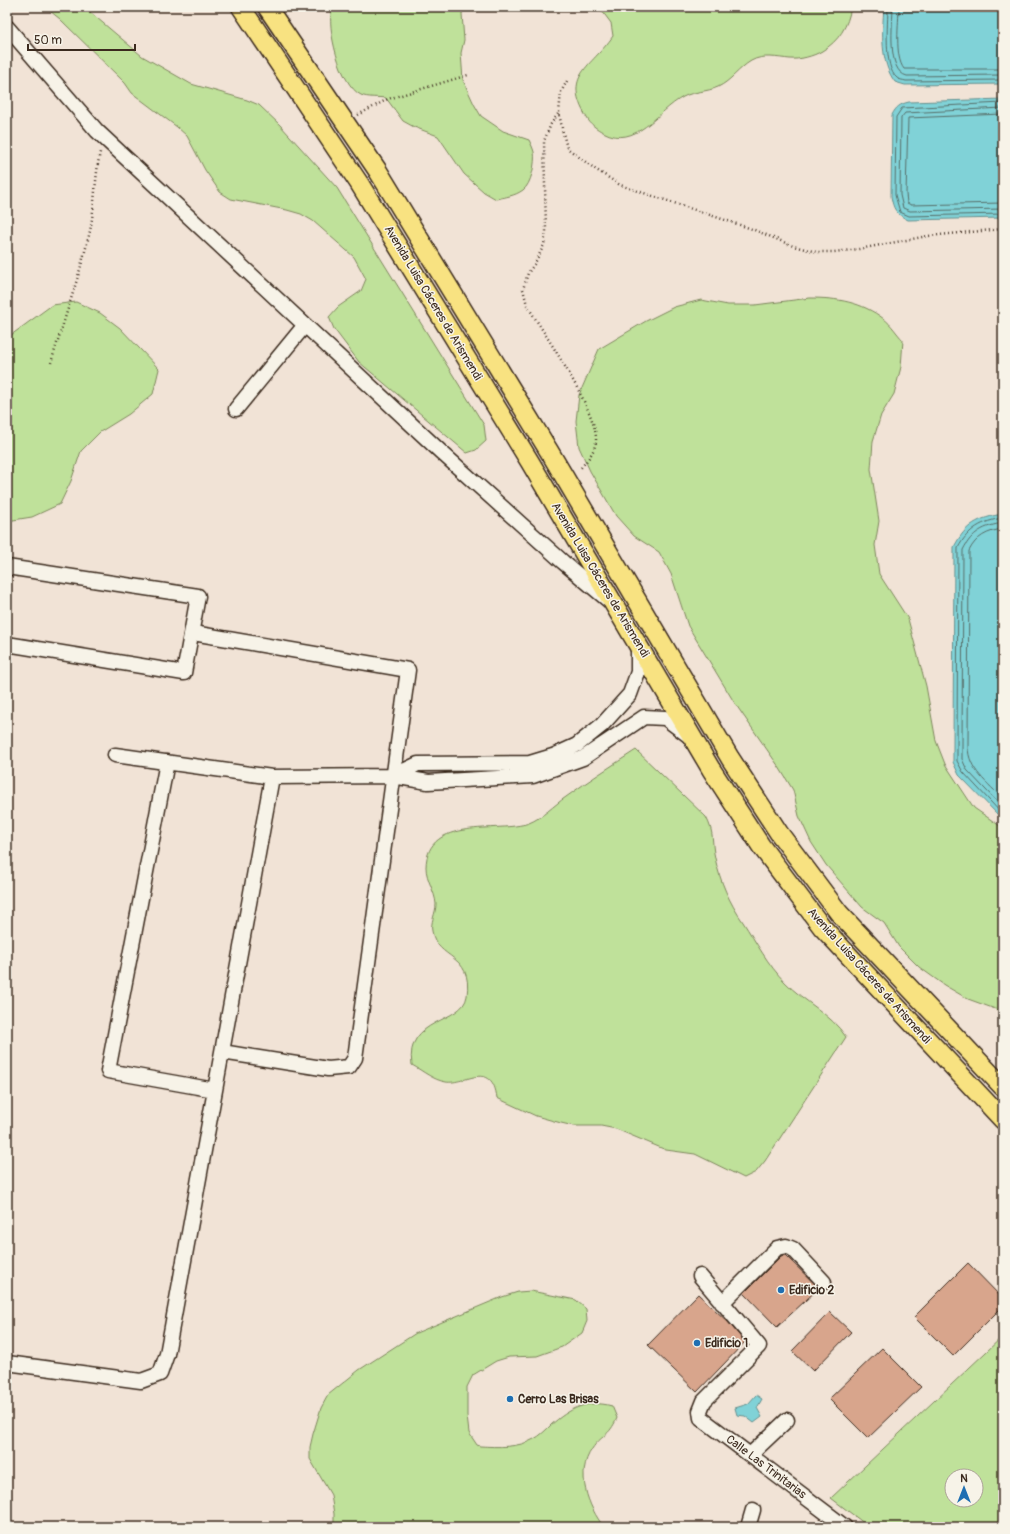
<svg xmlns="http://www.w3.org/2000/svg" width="1010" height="1534" font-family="Pangolin,sans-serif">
  <rect width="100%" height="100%" fill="#f1e3d6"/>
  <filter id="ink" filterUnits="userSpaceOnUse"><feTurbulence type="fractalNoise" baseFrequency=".025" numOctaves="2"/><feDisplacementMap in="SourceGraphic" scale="8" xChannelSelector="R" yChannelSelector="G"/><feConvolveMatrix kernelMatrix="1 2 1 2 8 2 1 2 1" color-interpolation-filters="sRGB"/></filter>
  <g filter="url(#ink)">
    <path fill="#bfe19a" stroke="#7d865c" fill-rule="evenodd" d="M45,7H84L142,56L191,84L247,100L259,105L280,125L337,188L484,425L486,441L476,450L467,453L359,362L334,329L329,317L338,307L361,291L366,279L354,257L313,221L301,214L287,210L231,199L220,192L205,170L187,136L177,127L132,93L125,83L60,19Z
      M332,7H463L462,14L464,40L461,53L463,80L474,104L481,116L503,131L529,140C531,144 533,148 534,152C536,162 531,185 523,190C515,196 505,197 496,199L484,192L464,174L438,136L414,127L403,121L386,98C379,97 367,98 361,95C340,85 326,27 332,7Z
      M599,7H851C848,26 839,41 822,51C814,56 799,60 790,59C778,58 763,54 751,61C739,68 731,81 718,87C707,92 694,91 683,97C657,111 636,150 603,132C597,129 590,124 587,118C561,75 591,68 613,36L611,23Z
      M810,298C837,298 862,302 884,319C891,324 897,334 903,340L901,367L894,394L881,415L873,441L871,469L879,521L875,545L879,574L908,619L926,686L936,741L945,764L974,808L1003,828V1008L998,1010L968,999L944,985L919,967L899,947L884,923L862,907L826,865L811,842L799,816L793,790L779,767L734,702L688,626L671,574L659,552L634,536L616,516L590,471L579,447L576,421L579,395L599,349L646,321L674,307L701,300L728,305H755Z
      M76,302L100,313L120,328L159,369L153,394L129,414L100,432L81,451L71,481L60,504L32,517L7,521V338L52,305Z
      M636,750L706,817C715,834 711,841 715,858C720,881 729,902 743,922C756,942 768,965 785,982C804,1002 831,1014 846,1037L765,1161L756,1172L744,1178L695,1154L666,1150L616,1129L601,1126H574L561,1123L536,1116L497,1098C492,1059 465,1085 446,1082C433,1080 423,1071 412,1065C404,1017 463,1024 467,996C473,952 437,961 432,931C430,923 436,913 436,904C435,891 426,880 426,867C427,815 498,834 529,823C542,818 554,805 566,797C589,780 613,765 636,750Z
      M531,1291L576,1300L586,1309L587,1321L582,1333L562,1347L537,1356L509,1357L496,1361L473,1375L467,1387V1416L469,1433L477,1445L480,1446C498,1447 518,1448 534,1439C540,1436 546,1430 551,1425C569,1409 587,1399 612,1406L617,1418C609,1437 601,1435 592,1449C575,1473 588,1507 604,1527H334V1514L331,1495L310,1459V1447L313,1434L321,1408L328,1395L359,1370L416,1333L502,1297L518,1292Z
      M1003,1336V1527H869L831,1498ZM952,1476H976V1500H952Z"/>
    <path fill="#80d2d7" stroke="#648f8d" d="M884,7H1003V84L905,85L895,82C880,62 882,32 884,7Z
      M1003,99V218L908,220C896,214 893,209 891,196L892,115C896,107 900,104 909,102Z
      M1003,514V820L959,775L953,762V747L954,547C966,524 978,518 1003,514Z
      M756,1395L762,1399L757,1408L762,1417L754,1423L745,1416L737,1415L735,1408L748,1404Z"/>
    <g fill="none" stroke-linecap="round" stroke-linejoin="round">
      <path stroke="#576d68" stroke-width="1" d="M888,7C888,23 883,67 897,78C899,80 903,80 906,81L1003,80
        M893,7C893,23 886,71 907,76L1003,75
        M899,7C899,23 894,56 904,69H1003
        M1003,103L902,108L896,117L895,195L900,212L909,216L1003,214
        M1003,108L905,113L901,118L900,195L903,208L910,211L1003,209
        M1003,114L908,118L906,194L907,203L911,205L1003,203
        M1003,518C982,521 968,529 958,548L957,747V761L963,772L1003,815
        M1003,523C984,526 972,532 963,550L962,747V759L967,770L1003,808
        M1003,529C987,531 976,537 969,551L968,746C968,770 988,783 1003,799"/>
    </g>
    <path fill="#d8a58c" stroke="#3b2a1e" d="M785,1255L819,1288L777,1327L744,1293L781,1256Z
      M968,1263L1003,1299V1306L953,1356L914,1317Z
      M698,1294L728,1322L745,1342L697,1392L648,1345Z
      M830,1312L851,1332L813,1371L792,1351Z
      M882,1348L921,1387L868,1438L829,1399Z"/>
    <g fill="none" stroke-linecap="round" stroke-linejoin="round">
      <g stroke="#3b2a1e" stroke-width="17">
        <path id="minor" d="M7,27L97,131L441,452L563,562L608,600
          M236,409L305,325
          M7,567L198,596L184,673L7,644
          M193,633L408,670L355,1058L349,1067L328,1069L222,1052
          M115,755L272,777
          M167,762L108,1071L215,1090
          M393,776L418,764L530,763L553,756L577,745L602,725L630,694L638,672V645
          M700,1276L759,1346L704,1401L700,1411L701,1418L845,1527
          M722,1303L777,1248L786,1246L793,1249L824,1282
          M7,1363L141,1381L160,1374L167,1354L272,777L393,776L428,782L533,776L583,758L644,717L665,718L689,736
          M750,1455L787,1420
          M748,1527L753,1510"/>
      </g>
      <g stroke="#3b2a1e" stroke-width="21">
        <path id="major" d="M241,7L359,183L530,462L711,769L761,846L822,927L1003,1120
          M267,7L378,171L549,451L730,758L779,833L839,913L1003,1087"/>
      </g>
      <path stroke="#3b2a1e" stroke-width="2.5" stroke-dasharray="1 3" stroke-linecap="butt" d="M567,81L561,92L559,113L563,133L567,148L595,169L620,185L752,229L793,246L817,252H834L859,249L928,236L1003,229
        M558,114L551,124L544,141L546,231L544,245L535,263L528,273L523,289L527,305C544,334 598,411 596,441C595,452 585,463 579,470
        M358,115L388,99L468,75
        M51,363C64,319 80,275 90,231C95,204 95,178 100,152"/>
      <use href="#minor" stroke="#f7f3e8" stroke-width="14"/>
      <use href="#major" stroke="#f8e281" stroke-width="18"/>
    </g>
  </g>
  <g fill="#1f6fb2" stroke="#f7f3e8" stroke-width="1.5">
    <circle cx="781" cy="1290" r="4"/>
    <circle cx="697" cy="1343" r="4"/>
    <circle cx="510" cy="1399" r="4"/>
  </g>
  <g text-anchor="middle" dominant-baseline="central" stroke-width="3" stroke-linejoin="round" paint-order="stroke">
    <g font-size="12" fill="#3b2a1e" stroke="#f7f3e8">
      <text transform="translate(433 303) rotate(59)">Avenida Luisa Cáceres de Arismendi</text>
      <text transform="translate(600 580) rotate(59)">Avenida Luisa Cáceres de Arismendi</text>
      <text transform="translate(869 976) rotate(48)">Avenida Luisa Cáceres de Arismendi</text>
      <text transform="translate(766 1467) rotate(37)">Calle Las Trinitarias</text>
    </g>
    <g font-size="12" font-weight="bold" fill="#3b2a1e" stroke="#f7f3e8" text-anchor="start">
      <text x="789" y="1290">Edificio 2</text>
      <text x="705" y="1343">Edificio 1</text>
      <text x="518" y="1399">Cerro Las Brisas</text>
    </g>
  </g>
  <rect width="1010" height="1534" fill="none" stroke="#f7f3e8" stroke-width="24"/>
  <rect x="12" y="12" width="986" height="1510" fill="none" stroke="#3b2a1e" stroke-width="1.5" filter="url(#ink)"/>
  <g transform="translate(964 1488)"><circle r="19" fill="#f7f3e8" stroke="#aca397"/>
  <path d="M0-3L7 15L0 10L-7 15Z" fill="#1f6fb2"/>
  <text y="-6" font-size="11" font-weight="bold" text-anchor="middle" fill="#3b2a1e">N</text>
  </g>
  <path d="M28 44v6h107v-6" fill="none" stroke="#3b2a1e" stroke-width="2"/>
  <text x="34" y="44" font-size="12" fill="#3b2a1e" stroke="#f7f3e8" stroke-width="3" paint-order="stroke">50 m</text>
</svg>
